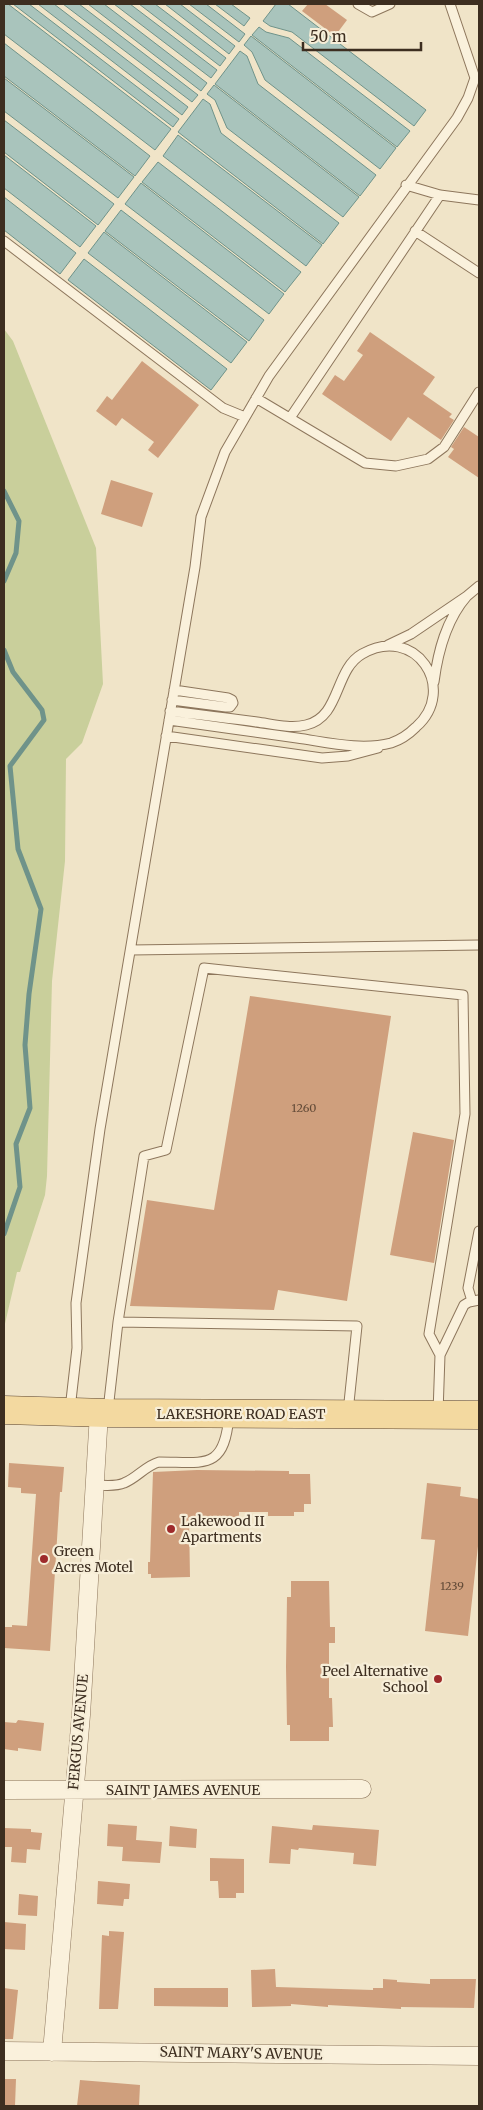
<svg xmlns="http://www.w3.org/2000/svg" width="483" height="2110" font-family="Merriweather,serif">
  <rect width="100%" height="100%" fill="#f0e4c8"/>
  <path fill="#c9cf9b" d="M4,329L13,341L96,548L103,684L82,743L66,759L65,861L52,981L47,1176L45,1195L20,1272H17L4,1328Z"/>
  <path fill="#a9c4bc" stroke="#6f938a" d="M4,4H8L171,129L155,150L4,34Z
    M13,4H29L179,119L173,127Z
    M38,4H54L188,107L182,115Z
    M63,4H79L198,95L192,102Z
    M88,4H104L207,83L201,91Z
    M114,4H130L217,70L211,78Z
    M139,4H155L226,58L220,66Z
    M165,4H180L235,46L229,54Z
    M189,4H206L245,34L239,42Z
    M215,4H231L250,18L244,26Z
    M276,4H288L426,110L414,126L292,32L270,26L263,21Z
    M259,27L266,32L289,38L410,131L397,147L252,35Z
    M251,36L396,148L380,169L265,80L252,52L244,45Z
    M4,43L150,156L135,176L4,76Z
    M240,51L247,56L258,84L376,175L360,196L215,84Z
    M4,78L134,177L118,198L4,111Z
    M214,85L359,197L343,217L227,128L215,100L207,94Z
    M203,99L210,104L221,133L339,223L323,244L178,132Z
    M4,120L114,204L98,225L4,152Z
    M178,135L322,245L306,266L163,156Z
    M4,155L96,226L80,247L4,188Z
    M158,162L301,272L285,292L142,182Z
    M141,183L284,294L269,314L125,204Z
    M4,197L76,253L60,274L4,230Z
    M121,210L264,320L249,341L105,231Z
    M104,232L247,342L231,363L88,253Z
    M84,259L227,369L211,390L68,280Z"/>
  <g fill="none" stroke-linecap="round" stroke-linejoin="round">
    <path stroke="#6f938a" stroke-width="5" d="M4,491L19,521L16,553L4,581
      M4,650L13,672L42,710L44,720L10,766L18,849L41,909L29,994L25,1045L30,1108L16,1144L20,1187L4,1234"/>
  </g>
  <path fill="#cf9f7d" d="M308,4H325L347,20L335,36L302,11Z
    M370,332L435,377L423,394L452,414L449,417L454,420L441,440L408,417L391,441L322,394L335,375L344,381L363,355L357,351Z
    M142,361L199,405L158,458L148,450L154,442L122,418L116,426L96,411L107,396L112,400Z
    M464,427L479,437V478L448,457L454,449L451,447Z
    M111,480L153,493L142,527L101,514Z
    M250,996L391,1016L347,1301L278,1290L274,1310L130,1306L147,1200L214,1210Z
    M413,1132L454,1140L434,1263L390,1255Z
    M9,1463L64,1467L62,1492H60L50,1651L4,1648V1627H12V1625L27,1626L36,1494L21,1493V1488L8,1487Z
    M197,1470L289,1471V1474H310L311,1504H304V1512H294V1516H268V1512H239V1517L189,1518L190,1577L151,1578V1574H148V1562H150L153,1472Z
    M427,1483L461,1487L460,1496L479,1499V1537L468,1636L425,1631L435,1540L421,1539Z
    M291,1581H329L330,1627H335V1643H329V1698H332L333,1727H329V1741H290V1725H287L286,1667L287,1597H291Z
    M18,1720L44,1723L41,1751L18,1748V1751L4,1749V1722L16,1723Z
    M108,1824L137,1826L136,1840L162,1842L160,1863L122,1861L123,1847L107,1846Z
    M313,1825L379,1830L376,1866L353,1864L354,1853L299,1848L298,1850L291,1849L290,1864L269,1863L272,1826L312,1830Z
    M170,1826L197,1829L196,1848L169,1846Z
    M4,1828L31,1829V1832L42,1833L40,1850L27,1849L26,1863L11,1862L12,1847H4Z
    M210,1858L244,1859V1893H236V1898H219L218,1881H210Z
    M98,1881L130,1884L129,1899H124L123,1906L97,1904Z
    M19,1894L38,1896L37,1916L18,1915Z
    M4,1922L26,1924L25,1950L4,1949Z
    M109,1931L124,1932L118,2009H99L102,1935L109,1936Z
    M275,1969L276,1987L373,1990V1988H383V1979L397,1980V1982L430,1984V1979H476L474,2008L401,2007V2009L328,2005V2007L291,2004V2006L252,2007L251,1970Z
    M4,1988L18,1990L13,2039H4Z
    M154,1988H228V2007L154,2006Z
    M4,2079H16L15,2106H4Z
    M80,2080L140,2085L139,2106H77Z"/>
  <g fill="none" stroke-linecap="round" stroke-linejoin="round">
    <g stroke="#8d765c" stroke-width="11">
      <path id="lane" d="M358,4L372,12L390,4
        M406,185L440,195L479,200
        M415,231L479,273
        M4,241L223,408L245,417
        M256,398L365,463L396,466L428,459L444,447L479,392
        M290,418L440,195
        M467,596L479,586
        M388,645L411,634L467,596C446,620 438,651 434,682
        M172,700L226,707H230L233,703L232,700L228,698L174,690
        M169,720C212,726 254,732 297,738C326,742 361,751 391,743C400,740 409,734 416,727C459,689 415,623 362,654C334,670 341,717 306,725C290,729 272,724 257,722C228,718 199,715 170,711
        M166,736L322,758L348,756L378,748
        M131,950L479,945
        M472,1301L468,1288L479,1231
        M118,1322L144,1156L166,1150L204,968L463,995L465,1114L429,1334L440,1355
        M70,1409L77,1348L76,1303L100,1129L195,567L201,517L225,452L269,376L457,118L468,98L475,78L450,4
        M108,1410L118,1322L357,1326L348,1412
        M438,1413L440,1355L464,1305L469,1302L479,1300
        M95,1485C104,1485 115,1487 124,1483C137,1478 145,1466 159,1462C205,1462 224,1471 229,1416"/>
    </g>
    <g stroke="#8d765c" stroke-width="19">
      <path id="street" d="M4,1790L362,1789
        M4,2051L479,2056
        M52,2052L81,1715L99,1413"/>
    </g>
    <g stroke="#5b4430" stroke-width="29">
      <path id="primary" d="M4,1410L108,1413L479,1415"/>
    </g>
    <use href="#lane" stroke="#faf1dc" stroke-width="9"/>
    <use href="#street" stroke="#faf1dc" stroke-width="18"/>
    <use href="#primary" stroke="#f3d9a0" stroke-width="28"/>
  </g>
  <g fill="#9e2a2b" stroke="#f7eed8" stroke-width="2">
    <circle cx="171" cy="1529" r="5"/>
    <circle cx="44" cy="1559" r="5"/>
    <circle cx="438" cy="1679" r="5"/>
  </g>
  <g text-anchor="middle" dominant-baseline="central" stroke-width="4.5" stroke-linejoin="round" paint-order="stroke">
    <g font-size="11" fill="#624a37">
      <text x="304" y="1108">1260</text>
      <text x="452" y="1586">1239</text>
    </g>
    <g font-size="14" fill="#3d2e20" stroke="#f7eed8">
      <text x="241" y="1414">LAKESHORE ROAD EAST</text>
      <text transform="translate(78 1732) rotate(-85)">FERGUS AVENUE</text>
      <text x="183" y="1790">SAINT JAMES AVENUE</text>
      <text transform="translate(241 2053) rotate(1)">SAINT MARY'S AVENUE</text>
    </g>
    <g font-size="14" fill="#3d2e20" stroke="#f7eed8" text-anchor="start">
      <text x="181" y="1521">Lakewood II<tspan x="181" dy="16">Apartments</tspan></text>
      <text x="54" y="1551">Green<tspan x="54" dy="16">Acres Motel</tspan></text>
      <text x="428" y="1671" text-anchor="end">Peel Alternative<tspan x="428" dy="16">School</tspan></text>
    </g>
  </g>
  <rect width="483" height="2110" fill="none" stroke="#3d2e20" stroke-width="10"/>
  <path d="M303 42v8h118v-8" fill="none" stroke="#3d2e20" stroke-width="2.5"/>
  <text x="310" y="42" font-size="15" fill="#3d2e20" stroke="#f7eed8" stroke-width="4" paint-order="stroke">50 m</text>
</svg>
